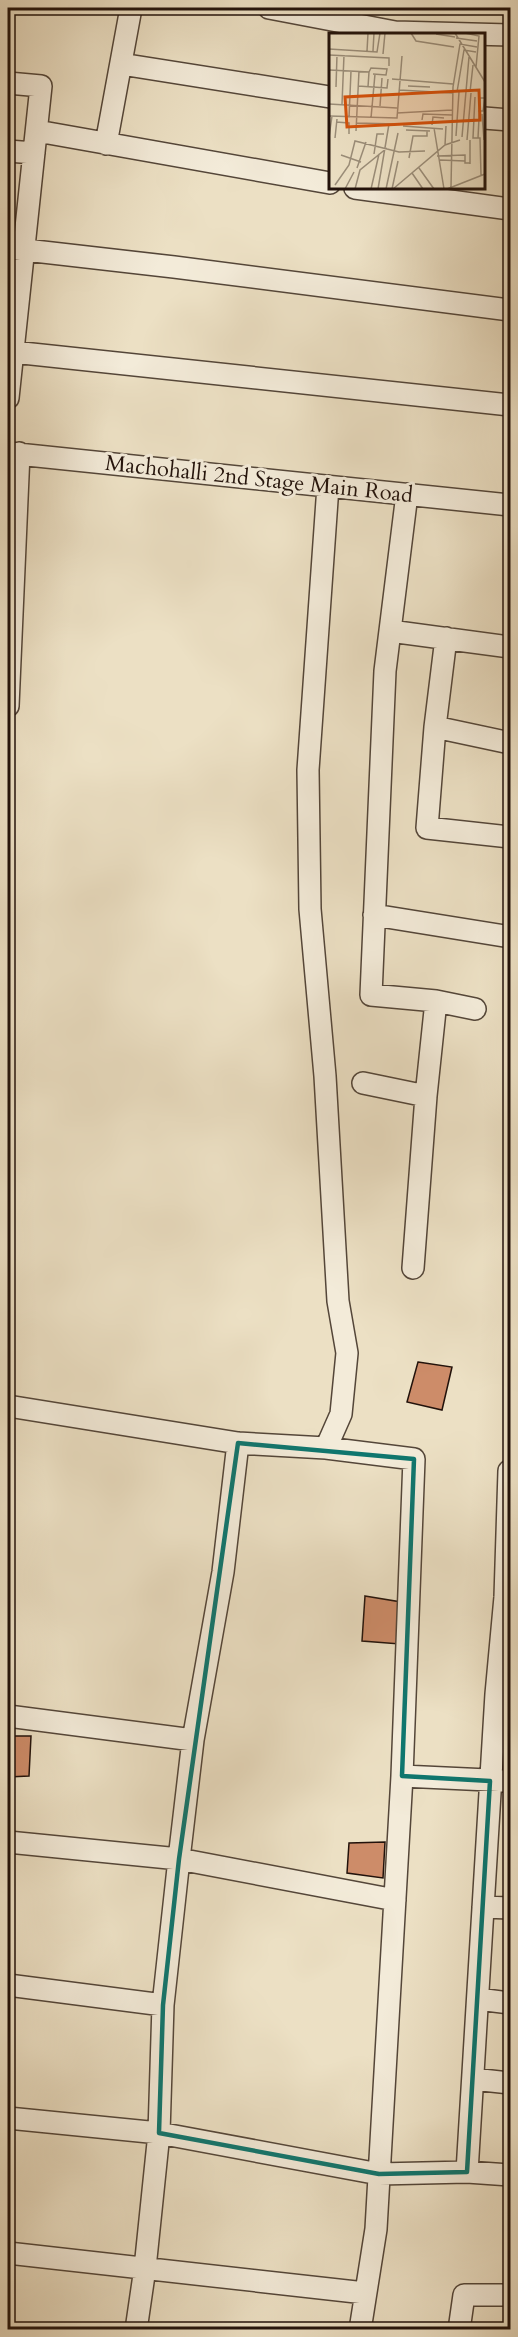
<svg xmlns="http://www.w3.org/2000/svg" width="518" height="2337" font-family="Cardo,serif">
  <rect width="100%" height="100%" fill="#ece0c4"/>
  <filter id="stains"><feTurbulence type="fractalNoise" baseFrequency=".00333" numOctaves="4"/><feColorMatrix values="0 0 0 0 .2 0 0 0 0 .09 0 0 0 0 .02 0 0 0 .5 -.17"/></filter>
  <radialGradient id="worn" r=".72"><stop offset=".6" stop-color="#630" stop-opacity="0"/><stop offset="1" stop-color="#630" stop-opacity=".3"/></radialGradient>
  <path fill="#cd8c69" stroke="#22120b" stroke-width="1.5" d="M418,1362L452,1367L442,1410L407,1402Z
    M365,1596L401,1602L400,1644L362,1641Z
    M8,1736H31L29,1776L8,1777Z
    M385,1842L383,1878L347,1873L349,1843Z"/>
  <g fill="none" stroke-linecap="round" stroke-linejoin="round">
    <g stroke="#544639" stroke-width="24">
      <path id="minor" d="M269,8L395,32L510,35
        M121,64L330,97
        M8,83L41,86L8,398
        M484,118L510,120
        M37,131L330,183
        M106,144L131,8
        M8,151L34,153
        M355,188L510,209
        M8,248L174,267L510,310
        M13,352L510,405
        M8,453L510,505
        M407,494L385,671L371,995L436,1001L475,1009
        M390,631L510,647
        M446,638L435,727L427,828L510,837
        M8,706L19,453
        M435,727L510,743
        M374,915L510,937
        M363,1083L426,1096
        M413,1268L426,1096L436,1001
        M8,1406L238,1443L326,1448L414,1459L402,1776L376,2229L360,2330
        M326,1448L341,1414L347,1353L338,1301L325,1076L310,909L308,770L328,486
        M8,1716L193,1740
        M402,1776L510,1781
        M8,1842L179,1859L395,1900
        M483,1907L510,1908
        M8,1985L163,2005
        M478,1999L510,2003
        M473,2079L510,2083
        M8,2118L159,2133L379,2174L467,2172L510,2175
        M467,2172L496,1694L505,1597L509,1471
        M8,2253L365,2293
        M136,2330L145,2268L159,2133L163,2005L179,1859L193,1740L223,1572L238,1443
        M459,2330L464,2295H510"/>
    </g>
    <use href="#minor" stroke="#f3ebd9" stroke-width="21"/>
  </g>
  <path fill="none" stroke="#0f766e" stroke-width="4.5" stroke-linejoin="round" d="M238,1443L414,1459L402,1776L490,1781L467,2172L379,2174L159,2133L163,2005L179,1859Z"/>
  <g text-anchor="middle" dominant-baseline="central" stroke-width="6" stroke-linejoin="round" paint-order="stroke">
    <g font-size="22" fill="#22120b" stroke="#f3ebd9">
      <text transform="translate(259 479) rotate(6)">Machohalli 2nd Stage Main Road</text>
    </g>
  </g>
  <g transform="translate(329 33)">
    <rect width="156" height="156" fill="#ece0c4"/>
    <path fill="none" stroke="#9b8e7a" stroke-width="1.5" d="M82,0L87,8L125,14M126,0L156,49M136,0L150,3L147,34M107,1L126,4M127,5L148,8M0,16L48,19L51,0M38,18L39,0M44,18L45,0M54,21L56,0M0,22L60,25V33M0,37L40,39L39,54M40,39L42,35L58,36L57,42L44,41M63,46L124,51M29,53L58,55L59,46M79,53L101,54M7,54L8,22M70,57L124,60M128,59L135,17L147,19M141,59L144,32M146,64L144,105H151L152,142M0,71L68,75M13,71L15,22M51,73L53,45M149,78H154L156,65H150M68,80L123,77M153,81L155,107M0,83L68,85L73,23M20,85L22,38M42,85L46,41M93,87L94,81L123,82M7,89L20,90V101M27,90L67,91M103,92L104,84L115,85M74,93L114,96M105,95L115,156M77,97L101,98M27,98L30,38M127,103L130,59M0,104L3,83M133,104L140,24M6,105L8,86M149,105L151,65M138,107L142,60M141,107V131M116,112L117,93M45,121L48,101H55M12,122L32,129M108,123L136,122V130H141M80,125L84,103H98V98M111,127L136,128M28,135L37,109M90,135L105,156M83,140L94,156M6,152L20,132L26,108L70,119L96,118M122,154L124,54L131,11L148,14M16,156L25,139M26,156L31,137L58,115M42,156L50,121M49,156L60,91M57,156L69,100M63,156L69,128M64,156L116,112L131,107M118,156L156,141"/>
    <path fill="#d4520c" fill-opacity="0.15" stroke="#d4520c" stroke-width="3" d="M150,57L151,87L18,94L16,64Z"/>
    <rect width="156" height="156" fill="none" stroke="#22120b" stroke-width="3"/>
  </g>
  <rect width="518" height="2337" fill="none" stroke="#ece0c4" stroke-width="30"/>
  <rect x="9" y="9" width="500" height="2319" fill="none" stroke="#22120b" stroke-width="3"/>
  <rect x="15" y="15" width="488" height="2307" fill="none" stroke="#22120b" stroke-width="1.5"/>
  <rect width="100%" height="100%" filter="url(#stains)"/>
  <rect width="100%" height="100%" fill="url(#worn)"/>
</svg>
